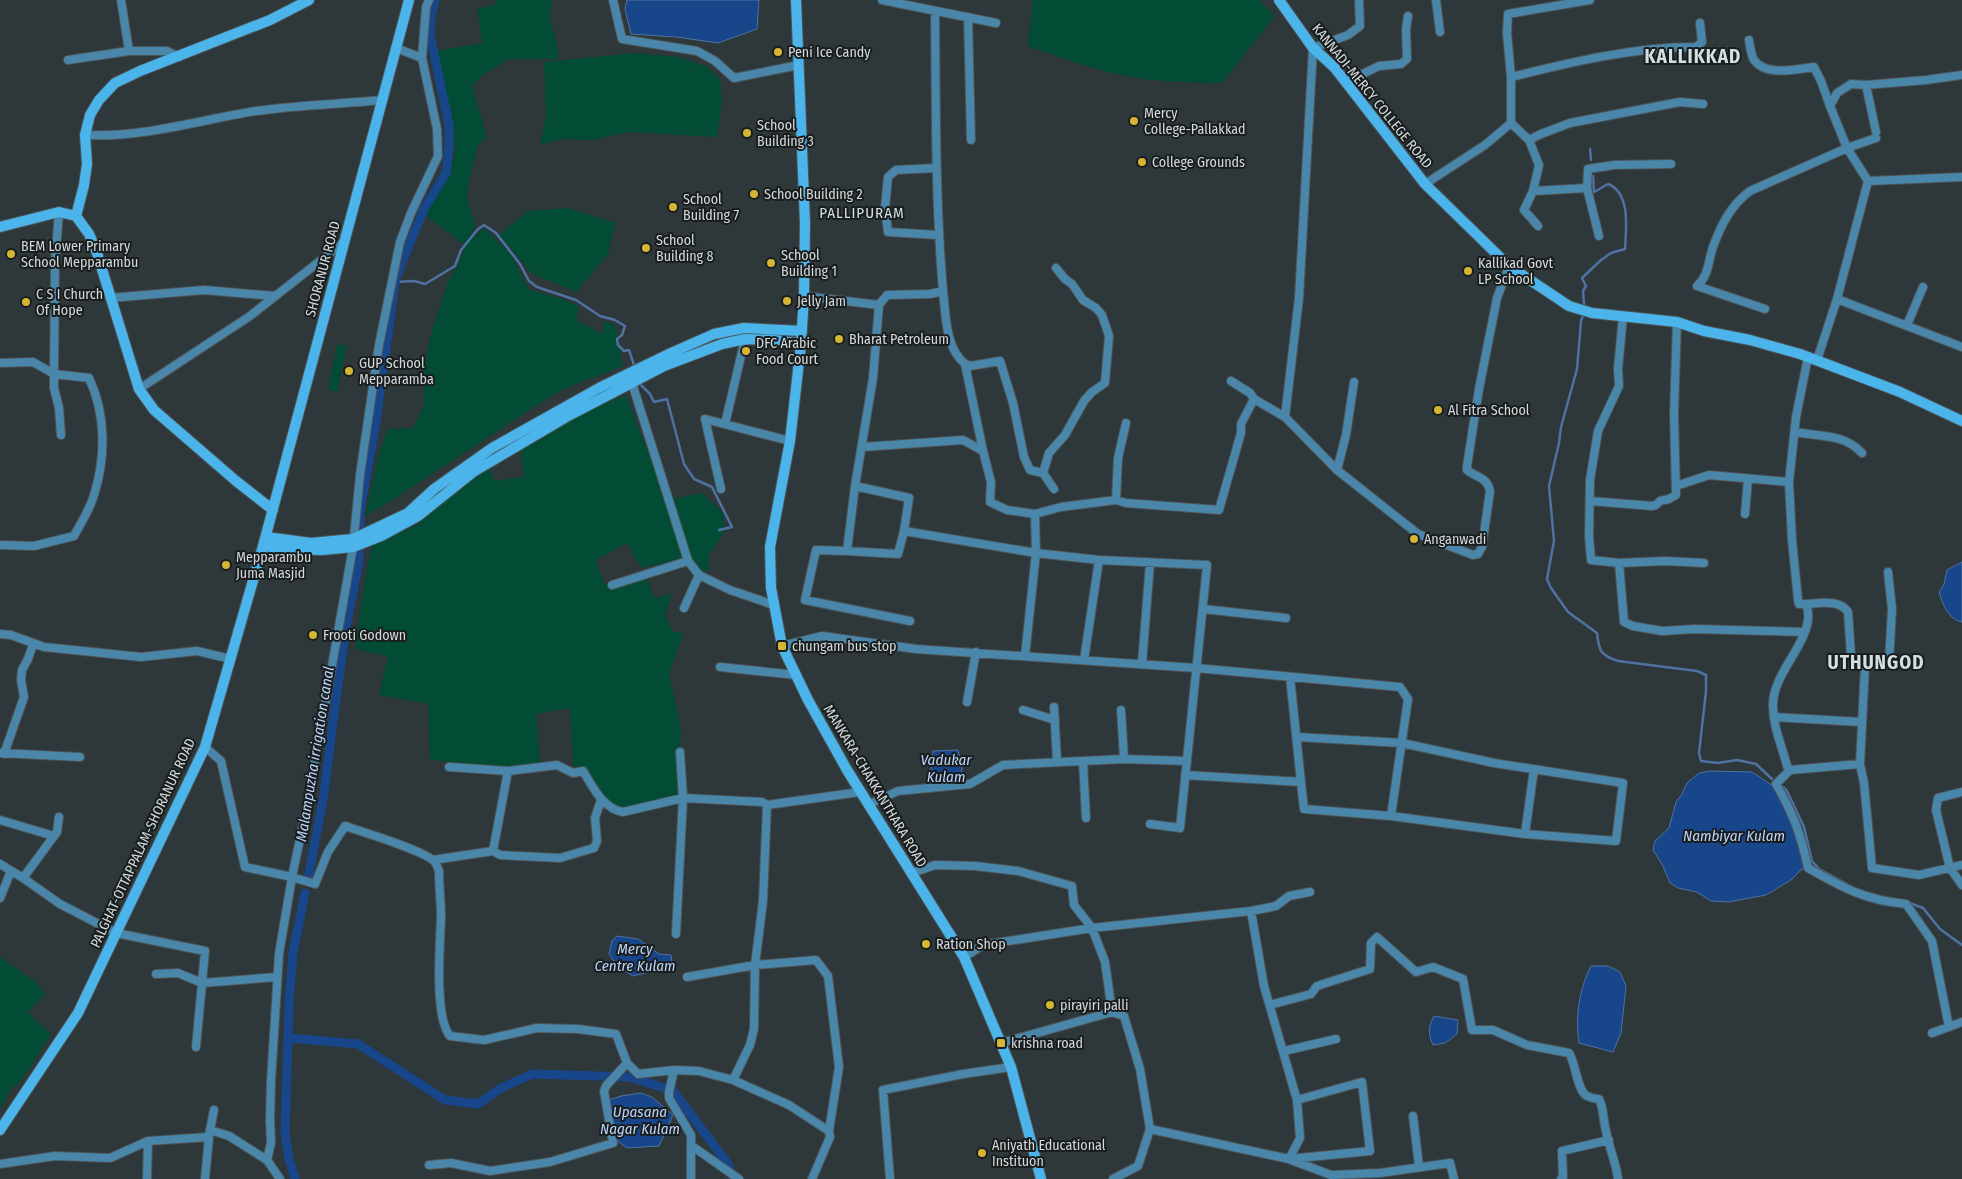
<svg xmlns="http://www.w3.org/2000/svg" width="1962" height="1179" font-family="'Fira Sans Condensed',sans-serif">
  <rect width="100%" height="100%" fill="#2e3739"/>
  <path fill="#024c35" d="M496,0H552L550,18L558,48V59H509L484,74L472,86L487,138L478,145L469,181L467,197L475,226L465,245L425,215C434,200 445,184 451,168C464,133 442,85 436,51L482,43L477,9L497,4Z
    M1033,0H1259L1275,16L1222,83C1190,83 1158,82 1127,76C1093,70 1060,57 1028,46Z
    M635,53L679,57L708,67L720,80L722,101L717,137L628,132L592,140L561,139L540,145L546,116L544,62Z
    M568,208L615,223L608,254L576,292L531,273L499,235L528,211Z
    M484,228L511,254L528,289L562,299L578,306L577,321L603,334L604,321L615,325L623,366L559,391L386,504L365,516L378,458L387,429L413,428L424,405L423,371L431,334L447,285L469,241Z
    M337,344L347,346L337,392L328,390Z
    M626,395L663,493L677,498L702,493L723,513L725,532L709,554V570L697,574L687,558L641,568L627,543L596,560L604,584L646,578L655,598L672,594L665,616L673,632L683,633L669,675L681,729L676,796L622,808L598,796L573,765L570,708L536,714L540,764L489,769L430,759L428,704L379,695L388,656L355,649L364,584L372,546L417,525L450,494L488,468L495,481L524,477L520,449L575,416Z
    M0,957L37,983L45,994L28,1012L51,1035L21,1081L9,1091L0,1110Z"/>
  <path fill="#18468a" stroke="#5072a2" d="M627,0H759L757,29L718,43L676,37L631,34L625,9Z
    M1962,562V622C1948,619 1943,605 1939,592L1944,584L1947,570Z
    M958,750L962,767L961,785L935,784L931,770L933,751Z
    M1710,771L1752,772L1776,788L1784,796L1806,865L1791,880L1766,895L1728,902L1711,901L1697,892L1678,888L1670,883L1663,866L1653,850L1655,841L1669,828L1676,802L1682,794L1687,783L1699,773Z
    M617,936L638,939L659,954L671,955L672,962L653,971L633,976L618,967L609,954L612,941Z
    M1591,966H1608L1620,972L1626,986L1621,1033L1613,1052L1579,1043C1575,1016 1579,990 1591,966Z
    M1434,1016L1458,1020L1457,1034L1445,1043L1433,1045C1428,1034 1428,1027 1434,1016Z
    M641,1093L652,1097L673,1115L659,1146L627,1148L615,1139L609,1100L621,1096Z"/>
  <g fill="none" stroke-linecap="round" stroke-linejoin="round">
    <path stroke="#5072a2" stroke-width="2.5" d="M1590,149L1591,160
      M395,282L414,281L425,284L455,266L461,250L478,229L484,225L496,233L520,264L529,281L537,287L576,300L600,316L615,320L625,326L622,335L617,339L618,345L624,351L629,350L635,368
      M1584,305L1583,291L1586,286L1582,278L1601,260L1611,253L1625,249C1626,229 1631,193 1608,184L1594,192L1593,176
      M1583,316L1581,321L1577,369L1561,427L1559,443L1549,486L1554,541L1547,579L1551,588L1568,612L1597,633C1599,651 1600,655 1618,661L1697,671L1706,675V691L1699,753L1701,761L1718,763L1737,760L1756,764L1772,779
      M639,383L650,394L654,402L667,399L684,464L694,479L712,487L732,527L719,530
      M1783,787L1787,791L1804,827L1812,861L1819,869L1854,888
      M1907,902L1923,908L1940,929L1962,945"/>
    <path stroke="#18468a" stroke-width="9" d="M360,527V511L376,422L395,282L402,262L424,209L446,173L449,147V125L430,35L431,15L435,0
      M309,874L324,794L333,722L346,627L359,562V548
      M289,1038L358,1044L445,1100L478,1104L501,1088L533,1074L630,1077L673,1091L728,1164L733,1178
      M295,1179L289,1159L285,1134L289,1002L293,953L305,893"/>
    <g stroke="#4c5456" stroke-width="10">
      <path id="street" d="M121,0L129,51H167L179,57
        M613,0L622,39L697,51L715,61L734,78L799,65
        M882,0L996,23
        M1436,0L1440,32
        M968,17L971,140
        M1749,40C1750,46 1751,55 1754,60C1766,77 1797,69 1814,67L1821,81L1830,106
        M396,48L422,58
        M68,60L129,51
        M1511,77L1507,33L1508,14L1590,0
        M1346,82L1379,66L1401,64L1407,59L1406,29L1408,16
        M1866,85L1876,132
        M1511,123V77C1572,62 1633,47 1696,47L1702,42L1700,23
        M85,135C143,138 199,120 256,111C297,105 340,104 382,100
        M1671,164L1614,165L1588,169L1587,188L1533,191L1539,165L1529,140L1541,134L1570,123L1680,102L1703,104
        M936,168L896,170L888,177L885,208L888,232L938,235
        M1868,181L1962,177
        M1425,184L1485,145L1511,123L1529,140
        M1587,188L1599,236
        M1533,191L1524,210L1538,226
        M943,291C946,316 945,347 965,364L983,451
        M804,296L879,305
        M110,298L204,290L275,296
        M1837,299L1962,347
        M1765,309L1697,286C1709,276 1708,261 1713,247C1721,225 1731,205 1750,191L1847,148L1876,138
        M1623,316L1618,369L1619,386L1598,431L1590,480L1589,536L1591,560L1619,563L1624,622L1633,626L1662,631L1695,629L1804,632
        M1907,325L1923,287
        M1808,357L1796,417L1789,482L1792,540L1798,600L1799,604C1815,605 1838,597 1848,612L1851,655L1865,666L1887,664L1889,662L1892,609L1888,572
        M1817,360L1837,299L1868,181L1847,148L1830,106L1837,93L1851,84L1866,85L1926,80L1962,75
        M0,363L33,362L54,374V388L59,408L61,435
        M965,364L970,366L1000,361L1013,403L1024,457L1030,470L1043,473
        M1231,381L1250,393L1254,399L1285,417L1337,470L1418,534L1473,555L1478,554L1482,547L1490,491C1487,476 1476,478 1467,470V466L1479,389L1497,298L1509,266
        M632,383L688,561L699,575L730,590L774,605
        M139,389L250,316L344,242
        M1285,417L1299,298L1313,48L1348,35L1360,26L1359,0
        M725,424L745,339
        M1795,432C1820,437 1843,433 1862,453
        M862,447L963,440L983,451L991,482L990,502L1007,510L1035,514L1061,507L1116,500L1126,503L1219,510L1241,433V424L1254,399
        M1337,470L1346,435L1354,382
        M855,486L909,498L904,531
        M1676,486L1709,475L1789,482
        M721,489L705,419L790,441
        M1054,489L1043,473L1049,453L1065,435L1084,401L1092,392L1105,383L1109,336L1102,315L1096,308L1083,300L1072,284L1065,279L1056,268
        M1116,500L1118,458L1126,423
        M1590,501L1652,506L1656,505L1660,501L1669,499L1676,495L1674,413L1677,322
        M1745,514L1748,479
        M0,545L34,546L74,536C81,523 90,509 94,495C106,457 106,414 89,378L54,374L55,263L59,212
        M847,551L898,554L904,531L1036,553L1099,560L1207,565L1180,828L1150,824
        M1619,563L1665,561L1704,563
        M612,585L688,561
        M1807,604C1807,609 1809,615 1808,620C1804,649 1772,676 1773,706C1773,727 1782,746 1787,766L1790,770L1860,764L1864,783L1872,868L1919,875L1962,865
        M684,608L699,575
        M1203,609L1286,618
        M910,621L805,600L816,550L847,551L855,486L873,378L879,305L887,295L930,294L943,291C935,198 936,104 935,11
        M0,634L11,635L44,647L141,657L197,651L231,659
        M782,646L822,636L916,649L1196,668L1400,687L1408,699L1391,816L1525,834L1616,841L1623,783L1494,763L1402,743L1297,737
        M1025,656L1036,553L1035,514
        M1084,660L1099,560
        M1142,664L1150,563
        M720,667L796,675
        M1290,677L1301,782
        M967,702L976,652
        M1054,707L1057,762
        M1023,710L1055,720
        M1121,710L1124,759
        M1774,717L1861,722
        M205,747L221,761L245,867L292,877L315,884L328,852L345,826C365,833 420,849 434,861C437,864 437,867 439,871C439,887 441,902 441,918C440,944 434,1017 450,1036L484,1040L537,1028L578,1029L616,1034L627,1063L638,1074L674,1070L699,1071L733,1080L789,1105L829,1131L830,1137L812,1179
        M0,753L80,757
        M4,754L24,697L21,680L22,670L28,659L33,644
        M1083,761L1086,818
        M1860,764L1865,666
        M449,767L508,771L557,765L573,773L583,771C593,787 603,809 623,812L683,798L762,802L767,805L860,792
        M1790,770L1776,784C1793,813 1801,835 1808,868C1843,888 1865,900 1906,904L1932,941L1949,1027
        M508,771L493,851L500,855L560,858L594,848L597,841L595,818L601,800
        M1185,775L1301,782L1304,809L1391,816
        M1962,792L1938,798L1936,810L1950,868L1962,885
        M868,805L898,791L970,784L1003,765L1124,759L1187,761
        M59,817L57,832L23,878L60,904L116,933L205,951L196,1047
        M0,820L54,836
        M1525,834L1534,769
        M433,860L493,851
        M0,864L23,878
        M912,873L935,865L975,866L1018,871L1072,886L1074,905L1092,928L1105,962L1112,1012L1001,1043
        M0,898L11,871
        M676,934L683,798L680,752
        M964,957L983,945L1092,928L1251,911L1276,906L1289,896L1310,892
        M156,974L178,973L202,983L277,977
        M687,977L755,965L816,960L828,976L839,1067L829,1131
        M1270,1005L1311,994L1317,986L1370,969L1371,943L1377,937L1416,972L1433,967L1463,979L1472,1030H1493L1527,1045L1569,1053C1576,1063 1577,1091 1587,1096C1591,1098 1595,1099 1599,1099C1604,1109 1603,1120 1606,1131C1609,1148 1616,1162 1618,1179
        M1112,1012L1124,1016L1140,1069L1150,1129L1289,1159L1300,1138L1297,1100L1264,986L1251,911
        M1932,1033L1962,1022
        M1284,1051L1336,1039
        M674,1070L669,1092V1098L691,1135V1179
        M733,1080L750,1045L754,1029L755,965L763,901L767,805
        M1413,1116L1419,1166
        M210,1130L229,1136L267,1160
        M209,1135L214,1110
        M692,1146L739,1179
        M1289,1159L1370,1151L1362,1082L1297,1100
        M1291,1160L1331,1175L1380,1173L1450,1163L1454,1179
        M0,1164L55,1156L110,1158L148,1141L209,1137L205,1179
        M429,1165L451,1163L490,1171L550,1162L613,1143L604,1091L606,1086L627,1063
        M147,1179L148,1141
        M280,1179L267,1160L271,1143L270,1120L271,1081L279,954L292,877L309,796L353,547L360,475L379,345L400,242L411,213L438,156L437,129L422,58L426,7L429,0
        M890,1179L883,1090L963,1074L1011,1067
        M1113,1179L1138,1166L1150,1129
        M1561,1179L1563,1177L1562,1151L1609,1140"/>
    </g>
    <g stroke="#4c5456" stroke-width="12">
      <path id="secondary" d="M796,0L805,223L804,296L801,344L790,441L770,547L771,588L782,646L808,700L847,770L964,957L1011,1067L1041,1179
        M1279,0L1313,48L1334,67L1425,184L1509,266L1569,306L1592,313L1677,322L1704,331L1750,340L1800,354L1900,392L1962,421
        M76,216L84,185L87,164L85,135L90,115L99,100L115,83L140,71L270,20L309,0
        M0,227L59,212L76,216L89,234L97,253L139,389L154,410L236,481L273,510
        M266,537L311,543L353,539L408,513L434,489L492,448L599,388L671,353L714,334L744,328L802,331
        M263,546L287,549L322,550L353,547L381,536L418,516L473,472L568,416L664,366L722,344L745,339L775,340L801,344
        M0,1130L78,1013L205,747L263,546L409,0"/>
    </g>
    <use href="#street" stroke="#4986a9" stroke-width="8"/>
    <use href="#secondary" stroke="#4ab4eb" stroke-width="10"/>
  </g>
  <g fill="#d5b534" stroke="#191d1e" stroke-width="2">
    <circle cx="778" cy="52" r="5"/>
    <circle cx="1134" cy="121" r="5"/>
    <circle cx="747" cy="133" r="5"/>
    <circle cx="1142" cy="162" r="5"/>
    <circle cx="754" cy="194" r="5"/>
    <circle cx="673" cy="207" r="5"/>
    <circle cx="646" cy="248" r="5"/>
    <circle cx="11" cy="254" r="5"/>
    <circle cx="771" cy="263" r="5"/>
    <circle cx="1468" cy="271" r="5"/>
    <circle cx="787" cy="301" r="5"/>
    <circle cx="26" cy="302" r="5"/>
    <circle cx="839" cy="339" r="5"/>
    <circle cx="746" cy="351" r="5"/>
    <circle cx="349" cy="371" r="5"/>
    <circle cx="1438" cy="410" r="5"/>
    <circle cx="1414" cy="539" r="5"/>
    <circle cx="226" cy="565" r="5"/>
    <circle cx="313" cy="635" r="5"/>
    <rect x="777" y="641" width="10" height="10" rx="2.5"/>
    <circle cx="926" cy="944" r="5"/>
    <circle cx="1050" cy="1005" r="5"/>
    <rect x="996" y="1038" width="10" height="10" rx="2.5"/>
    <circle cx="982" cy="1153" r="5"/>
  </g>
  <g text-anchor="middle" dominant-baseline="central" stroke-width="4" stroke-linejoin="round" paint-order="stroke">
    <g font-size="14" fill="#d4dadb" stroke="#191d1e" text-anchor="start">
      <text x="788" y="52">Peni Ice Candy</text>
      <text x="1144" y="113">Mercy<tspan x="1144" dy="16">College-Pallakkad</tspan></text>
      <text x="757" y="125">School<tspan x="757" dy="16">Building 3</tspan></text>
      <text x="1152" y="162">College Grounds</text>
      <text x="764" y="194">School Building 2</text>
      <text x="683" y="199">School<tspan x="683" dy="16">Building 7</tspan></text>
      <text x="656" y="240">School<tspan x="656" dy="16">Building 8</tspan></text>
      <text x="21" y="246">BEM Lower Primary<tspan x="21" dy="16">School Mepparambu</tspan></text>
      <text x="781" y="255">School<tspan x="781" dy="16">Building 1</tspan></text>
      <text x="1478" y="263">Kallikad Govt<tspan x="1478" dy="16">LP School</tspan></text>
      <text x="36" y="294">C S I Church<tspan x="36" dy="16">Of Hope</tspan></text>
      <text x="797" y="301">Jelly Jam</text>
      <text x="849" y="339">Bharat Petroleum</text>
      <text x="756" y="343">DFC Arabic<tspan x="756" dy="16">Food Court</tspan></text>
      <text x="359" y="363">GUP School<tspan x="359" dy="16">Mepparamba</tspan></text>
      <text x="1448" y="410">Al Fitra School</text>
      <text x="1424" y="539">Anganwadi</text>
      <text x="236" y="557">Mepparambu<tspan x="236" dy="16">Juma Masjid</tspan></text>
      <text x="323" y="635">Frooti Godown</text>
      <text x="792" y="646">chungam bus stop</text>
      <text x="936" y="944">Ration Shop</text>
      <text x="1060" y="1005">pirayiri palli</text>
      <text x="1011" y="1043">krishna road</text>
      <text x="992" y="1145">Aniyath Educational<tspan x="992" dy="16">Instituon</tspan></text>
    </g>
    <g font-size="14" fill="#d4dadb" stroke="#191d1e">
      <text transform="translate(1372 96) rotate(51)">KANNADI-MERCY COLLEGE ROAD</text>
      <text transform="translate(323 269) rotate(-75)">SHORANUR ROAD</text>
      <text transform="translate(875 786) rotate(59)">MANKARA-CHAKKANTHARA ROAD</text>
      <text transform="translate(143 843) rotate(-65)">PALGHAT-OTTAPPALAM-SHORANUR ROAD</text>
    </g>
    <g font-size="15" letter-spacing="1" fill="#d4dfe2" stroke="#191d1e">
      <text x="862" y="213">PALLIPURAM</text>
    </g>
    <g font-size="15" font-style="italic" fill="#bbd5fc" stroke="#191d1e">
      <text transform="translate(315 754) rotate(-81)">Malampuzha irrigation canal</text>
      <text x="946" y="760">Vadukar<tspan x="946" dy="17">Kulam</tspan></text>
      <text x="1734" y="836">Nambiyar Kulam</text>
      <text x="635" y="949">Mercy<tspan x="635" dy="17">Centre Kulam</tspan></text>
      <text x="640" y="1112">Upasana<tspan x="640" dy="17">Nagar Kulam</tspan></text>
    </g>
    <g font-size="19" font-weight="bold" letter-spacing="1" fill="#d4dfe2" stroke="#191d1e">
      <text x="1693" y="56">KALLIKKAD</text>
      <text x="1876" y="662">UTHUNGOD</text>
    </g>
  </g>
</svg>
